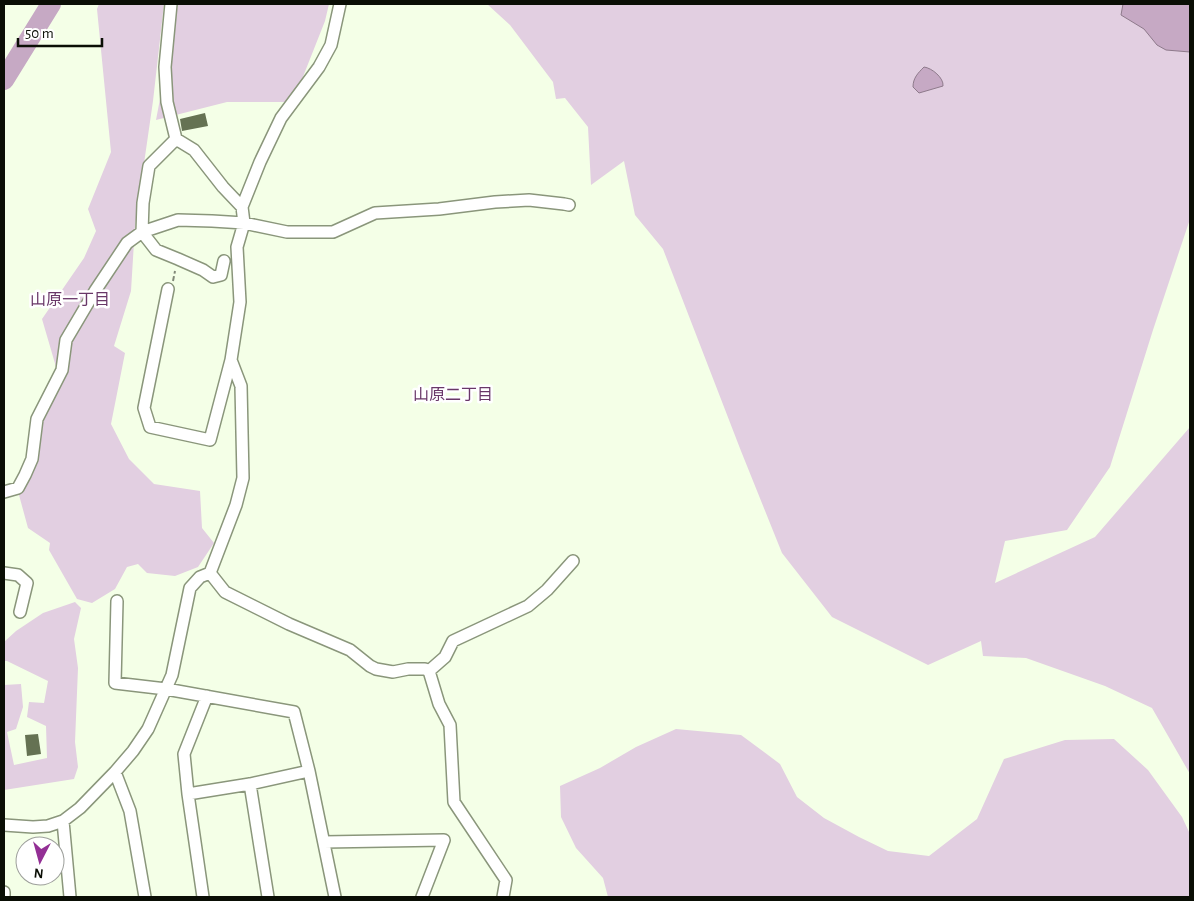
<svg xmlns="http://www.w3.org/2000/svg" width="1194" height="901" font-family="'Alegreya Sans','Noto Sans JP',sans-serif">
  <rect width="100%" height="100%" fill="#f4ffe7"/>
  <path fill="#e2cfe1" d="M99,4H164L153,101L135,226L131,291L114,346L125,353L111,424L129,459L154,484L200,491L202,528L214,543L198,567L175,576L147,573L138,564L127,567L115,589L92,603L77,599L49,550L50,543L28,528L19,495L36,459L40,424L61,384L42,319L84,258L96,231L88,209L111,152L97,9Z
    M178,4H329L325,21L293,102H227L156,120Z
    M487,4H1190V219L1153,330L1110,467L1067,530L1005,541L995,583L1095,537L1190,427V774L1152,708L1105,686L1026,658L983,656L981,641L928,665L832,617L782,553L741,451L663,249L635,215L624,161L591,185L588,127L565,98L556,99L553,82L510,25Z
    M75,602L81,608L74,639L78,668L75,742L78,767L74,779L4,790V685L21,684L23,707L16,729L7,732L14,765L47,758L46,726L27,717L29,702L44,703L48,681L7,661H4V642L16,631L43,613Z
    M676,729L741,735L780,764L797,797L824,818L859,837L888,851L929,856L977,819L1004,759L1065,740L1114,739L1148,770L1182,817L1190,834V897H608L603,878L576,848L561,817L560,786L600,768L636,747Z"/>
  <path fill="#c6a9c4" stroke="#8e7a8b" d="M1123,4H1190V52L1166,50L1157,45L1144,29L1121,15Z
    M924,67C932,68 944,78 943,86L919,93L913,87C913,78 918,73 924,67Z"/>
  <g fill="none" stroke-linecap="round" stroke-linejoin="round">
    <path stroke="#c6a9c4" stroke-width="20" d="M4,80L51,4"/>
  </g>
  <path fill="#657253" d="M205,113L208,126L182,131L180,119Z
    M38,734L41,754L27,756L25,735Z"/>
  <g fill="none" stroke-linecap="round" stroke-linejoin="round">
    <g stroke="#8a967b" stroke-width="14">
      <path id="minor" d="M171,4L165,67L167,102L176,139L194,150L223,187L242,207
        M224,261L221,275L213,277L203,270L178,259L156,250L142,232L178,220L212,221L244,223L287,232H333L375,213L439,209L495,202L529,200L564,204L569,205
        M168,289L144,408L150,427L210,440L231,360
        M4,492L18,488L25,475L32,459L37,419L62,370L66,340L95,291L127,243L142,232L143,203L149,166L176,139
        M4,573L18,575L27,583L20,612
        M210,573L225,592L289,624L350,650L370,666L376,669L393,672L408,669H425L429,671
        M117,601L115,683L166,689L294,712L309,771L335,897
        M429,671L439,704L450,725L454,802L506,880L503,897
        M429,671L445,657L453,641L528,606L547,590L573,561
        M115,772L130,811L145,897
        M250,784L268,897
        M188,794L250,784L309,771
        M63,821L70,897
        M4,825L33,827L48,826L63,821L80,808L115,772L133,751L148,729L172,675L190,588L200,577L210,573L236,505L243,478L241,386L231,360L240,302L237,247L244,223L242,207L260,162L281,118L319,67L331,45L340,4
        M324,842L444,840L422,897
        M4,892V897
        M203,897L188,794L184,754L207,696"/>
    </g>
    <path stroke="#818878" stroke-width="2" stroke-dasharray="5 2.5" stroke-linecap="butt" d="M173,281L175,271"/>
    <use href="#minor" stroke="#fff" stroke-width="11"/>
  </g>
  <g text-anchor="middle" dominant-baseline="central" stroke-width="5" stroke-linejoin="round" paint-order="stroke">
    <g font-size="16" fill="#693768" stroke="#fff">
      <text x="70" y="300">山原一丁目</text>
      <text x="453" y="395">山原二丁目</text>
    </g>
  </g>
  <rect width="1194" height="901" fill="none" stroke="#0a0e05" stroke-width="10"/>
  <g transform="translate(40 861) rotate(186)"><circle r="24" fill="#ffffff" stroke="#9d9f9b"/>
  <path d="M0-4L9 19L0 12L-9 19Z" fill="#932f95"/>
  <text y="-8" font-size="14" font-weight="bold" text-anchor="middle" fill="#0a0e05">N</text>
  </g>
  <path d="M18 38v8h84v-8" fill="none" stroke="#0a0e05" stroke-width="2.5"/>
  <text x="25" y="38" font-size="15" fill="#0a0e05" stroke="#ffffff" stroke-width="4" paint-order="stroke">50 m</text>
</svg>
